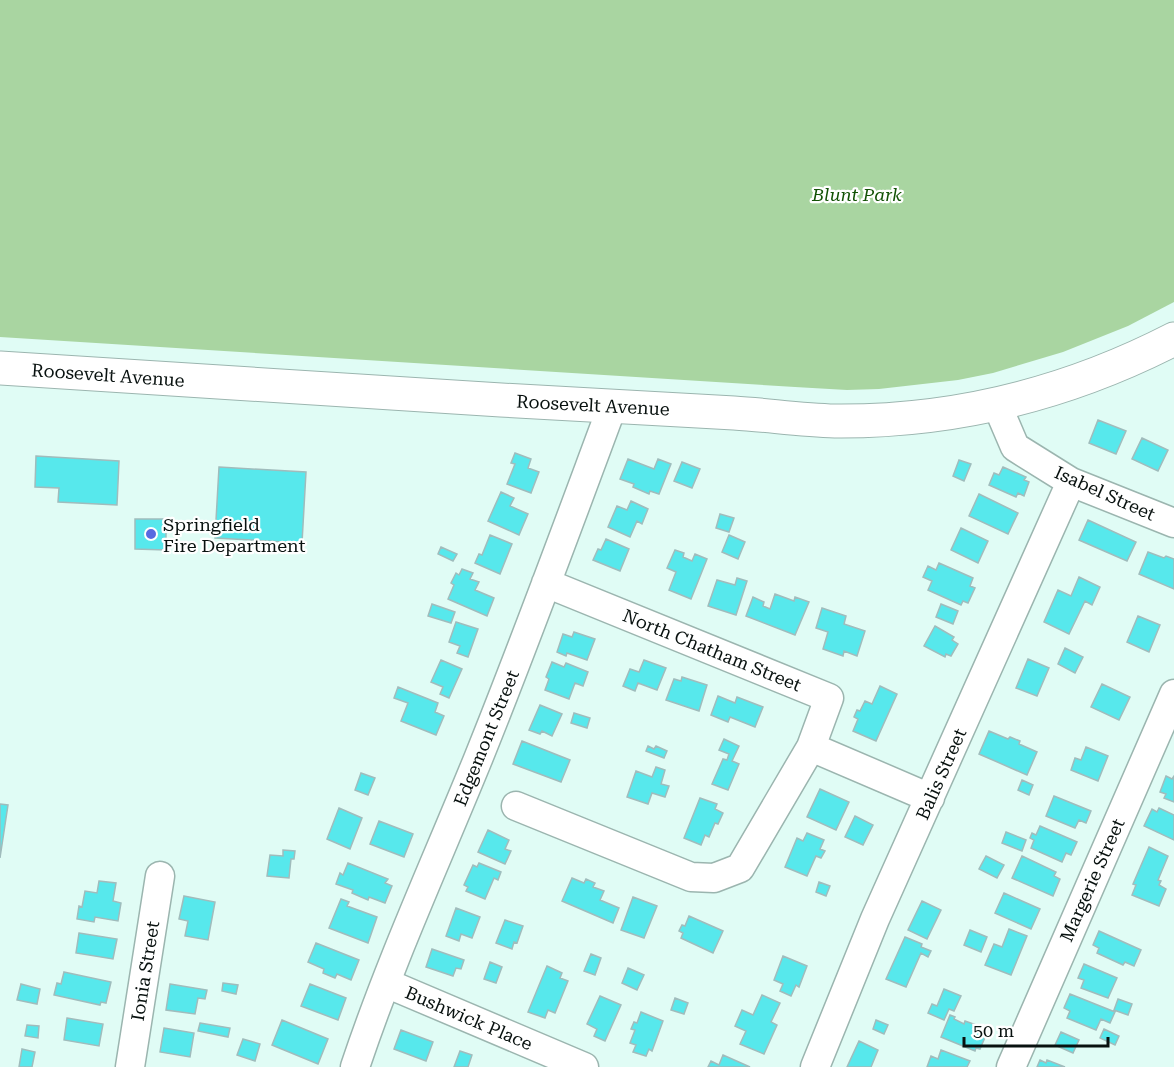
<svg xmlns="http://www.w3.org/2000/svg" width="1174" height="1067" font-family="'Roboto Serif',serif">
  <rect width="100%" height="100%" fill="#e0fcf5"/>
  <path fill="#a9d5a1" d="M0,0H1174V302L1128,326L1063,352L993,373L958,380L879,389L847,390L795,387L0,337Z"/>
  <path fill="#57e8ec" stroke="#a0bcbc" stroke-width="1.5" d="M1098,420L1126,431L1116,454L1089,443Z
    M1142,438L1168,450L1158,471L1132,459Z
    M515,453L531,459L528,468L539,472L531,493L507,484L515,464L511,463Z
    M36,456L119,461L117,505L58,502L59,488L35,487Z
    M628,459L654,469L658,459L671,464L659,494L650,491L649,494L633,487L634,484L620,479Z
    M959,460L971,464L964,481L953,476Z
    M682,462L700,469L692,488L674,481Z
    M219,467L306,472L302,543L215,538Z
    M1003,467L1026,477L1024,480L1029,482L1024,496L1018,493L1016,497L989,485L994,473L999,475Z
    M501,492L514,498L510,506L528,514L519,535L488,521Z
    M979,494L1018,513L1008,534L969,516Z
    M631,501L648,509L642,524L637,521L630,537L608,527L617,506L627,510Z
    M720,514L734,518L729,532L716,528Z
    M135,519H166V550L135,549Z
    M1088,520L1136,542L1127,561L1079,540Z
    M961,528L988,541L978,563L951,550Z
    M490,535L512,544L500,574L475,563L479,554L482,555Z
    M729,535L745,542L738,559L722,552Z
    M606,539L629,549L620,571L593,560L598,549L601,550Z
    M441,547L457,554L453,561L438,554Z
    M675,550L684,553L683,557L692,561L695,554L707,559L691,599L669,590L676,572L667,568Z
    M1148,552L1164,558L1166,556L1174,559V589L1139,574Z
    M939,563L973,578L970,586L975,588L968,603L963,601L961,605L928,590L932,581L923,577L928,566L936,570Z
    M462,569L473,573L470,579L479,582L475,590L494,598L487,616L448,599L454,585L451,583L456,573L459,575Z
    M1079,577L1100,587L1092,605L1085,601L1069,634L1044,622L1058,590L1071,596Z
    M737,578L747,581L736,615L708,606L717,580L735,585Z
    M775,594L794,601L795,597L809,602L795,635L746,616L753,597L764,602L763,606L770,609Z
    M432,604L455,612L451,623L428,616Z
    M941,604L958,611L953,624L936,617Z
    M822,608L846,616L844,624L865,631L857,656L844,651L843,656L823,649L828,632L816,628Z
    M1138,616L1160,625L1149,652L1127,642Z
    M456,622L478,629L468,657L457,653L460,646L449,642Z
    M935,626L954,637L952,640L958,644L951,656L946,654L945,657L924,646Z
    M574,632L595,639L587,660L567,653L566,656L557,652L563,634L572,637Z
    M1065,648L1083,657L1075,673L1058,664Z
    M1028,659L1049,668L1037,696L1016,688Z
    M441,660L462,669L449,698L440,694L443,687L431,682Z
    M644,660L666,668L657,690L638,683L635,691L623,686L630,669L639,672Z
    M552,662L564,667L566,663L588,672L583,686L575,683L569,699L545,690L549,679L546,677Z
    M682,677L707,685L699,711L666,700L674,679L681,681Z
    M1102,684L1130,697L1119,720L1091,707Z
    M880,686L897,694L876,741L853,731L858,719L854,717L857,710L860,711L865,701L872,704Z
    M398,687L438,703L435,712L444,716L436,735L401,721L408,703L394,698Z
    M718,696L735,703L737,697L763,707L755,727L730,717L728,722L711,715Z
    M540,705L562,714L552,736L542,731L540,734L529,730Z
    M574,713L590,718L587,728L571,723Z
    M989,731L1008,739L1010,737L1020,741L1019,744L1037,752L1027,775L979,754Z
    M724,739L739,746L732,761L739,764L728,790L712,784L723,759L727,760L729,754L719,750Z
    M522,741L570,760L561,782L513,764Z
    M648,746L654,749L656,746L667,751L664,758L646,751Z
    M1086,747L1108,756L1098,781L1071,770L1075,758L1081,760Z
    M656,767L665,770L661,784L669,786L665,797L652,793L648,804L627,797L636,771L652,777Z
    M361,773L375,778L368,795L355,790Z
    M1166,776L1172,779L1174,776V802L1164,798L1166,794L1160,792Z
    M1022,780L1033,785L1029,795L1018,790Z
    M820,789L849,802L836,830L807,817Z
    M1054,796L1091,811L1086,823L1079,820L1075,828L1046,816Z
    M700,798L717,804L715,809L723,813L718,824L715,823L709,837L705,835L701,845L684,838Z
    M0,804L8,805L0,858Z
    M339,808L362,818L350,849L327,839Z
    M1159,808L1174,815V840L1144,826L1152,809L1157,812Z
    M855,816L873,825L863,845L845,837Z
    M379,821L413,834L404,857L370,844Z
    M1040,826L1077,842L1071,855L1066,853L1062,862L1031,848L1034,840L1030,838L1032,833L1036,835Z
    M488,830L509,840L505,849L511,851L505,864L478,852Z
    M1006,832L1026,840L1022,851L1002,843Z
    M807,833L824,840L820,849L825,851L821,858L816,856L807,876L785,867L797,838L803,841Z
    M1149,847L1168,856L1158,880L1161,881L1159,885L1166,889L1159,906L1132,895L1136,885L1133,884Z
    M283,850L295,851L294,859H291L289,878L267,876L270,855L283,856Z
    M986,856L1004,865L997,878L979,869Z
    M1022,856L1056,872L1054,876L1060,879L1053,896L1012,878Z
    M348,863L388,879L385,883L392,886L385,903L369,897L368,900L352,893L353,890L336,884L340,873L343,875Z
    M479,863L501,872L498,880L494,878L485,899L466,891L468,887L464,885L473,865L477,867Z
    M572,878L584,883L586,879L595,883L593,887L604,891L600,900L619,908L613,923L562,901Z
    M99,881L116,883L113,901L121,903L118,921L95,917L94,922L77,919L79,906L82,907L85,891L97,893Z
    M819,882L830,886L826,896L816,892Z
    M1004,893L1040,909L1031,929L995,913Z
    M184,896L215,902L208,940L185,936L188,921L179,919Z
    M633,897L657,906L644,938L621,930Z
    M341,899L349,902L347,906L377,917L368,943L329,928Z
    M922,901L941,910L927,939L908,930Z
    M456,908L480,917L472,938L461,934L459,941L446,936Z
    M689,916L723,931L713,953L681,938L683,933L679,931L682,925L685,926Z
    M505,920L523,926L517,943L514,942L512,949L496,943Z
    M1009,929L1027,936L1011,975L985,965L994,944L1002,947Z
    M970,930L987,937L981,952L964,945Z
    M1099,931L1141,950L1134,966L1125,962L1123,965L1097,953L1099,948L1093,945Z
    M79,933L117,939L113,959L76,953Z
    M905,937L922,944L921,947L931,951L928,957L921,953L906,987L886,979Z
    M316,943L359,960L351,980L337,974L335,978L323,973L324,969L308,962Z
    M432,949L464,960L461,969L456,968L453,976L426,967Z
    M591,954L601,958L595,975L584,971Z
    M783,956L807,966L799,987L796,985L791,996L780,991L783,984L774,980Z
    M490,962L502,967L496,983L484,979Z
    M1084,964L1117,978L1108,998L1081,988L1084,980L1078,978Z
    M547,966L562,973L560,978L568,981L555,1013L548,1010L545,1018L528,1012Z
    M628,968L644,975L637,990L622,983Z
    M64,972L111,982L106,1003L101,1002L100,1005L54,995L57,983L61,984Z
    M223,983L238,985L236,994L222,991Z
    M21,984L40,989L37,1004L17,1000Z
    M170,984L207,990L205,999L198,998L195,1014L166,1010Z
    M310,984L346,998L338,1020L301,1006Z
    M944,989L961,996L954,1011L949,1009L944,1020L928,1013L932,1004L937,1006Z
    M1070,994L1115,1012L1110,1023L1101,1019L1096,1030L1067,1018L1070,1011L1064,1008Z
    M762,995L780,1003L771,1022L777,1025L764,1054L740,1044L746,1031L735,1026L742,1010L753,1015Z
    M600,996L621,1005L605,1041L594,1036L597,1029L587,1024Z
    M675,998L688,1003L684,1014L671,1010Z
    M1118,999L1132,1004L1128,1015L1114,1010Z
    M641,1012L663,1021L652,1051L649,1049L646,1056L633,1052L636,1045L630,1043L635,1030L631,1029L634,1022L637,1023Z
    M950,1015L955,1017L954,1019L964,1024L965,1021L979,1026L977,1031L986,1035L980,1049L976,1048L975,1051L941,1037Z
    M67,1018L103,1024L99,1046L64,1040Z
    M282,1020L328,1039L318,1064L272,1045Z
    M876,1020L888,1025L884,1034L873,1029Z
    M200,1023L230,1028L228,1037L198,1031Z
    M27,1025L39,1026L38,1038L25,1036Z
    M164,1028L194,1033L190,1057L160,1052Z
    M1104,1029L1119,1036L1115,1045L1100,1038Z
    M401,1030L433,1042L426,1061L394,1049Z
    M1061,1032L1079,1040L1073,1053L1055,1045Z
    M243,1039L260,1044L255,1061L237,1055Z
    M859,1041L878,1050L871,1067H847Z
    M22,1049L35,1052L32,1067H19Z
    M941,1050L970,1061L967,1067H927L931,1056L938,1059Z
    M460,1051L472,1055L468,1067H454Z
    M723,1055L750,1067H708L711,1061L719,1065Z
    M1040,1060L1046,1063L1047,1060L1065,1067H1037Z"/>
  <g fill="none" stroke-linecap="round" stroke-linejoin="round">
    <g stroke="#9bb5af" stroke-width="31">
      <path id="minor" d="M997,405L1015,447L1071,482L1174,523
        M546,583L829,698L811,747
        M516,806L691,877L714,878L740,868L811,747L930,798
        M386,983L584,1067
        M130,1067L160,876
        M355,1067C390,962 436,862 478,759C525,643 568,525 612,407
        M815,1067L875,919L1071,482
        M1011,1067L1174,694"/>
    </g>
    <g stroke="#9bb5af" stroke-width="35">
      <path id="major" d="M0,368C167,380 334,390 501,400C578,405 656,408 734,413C767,415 801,420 835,421C955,422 1067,394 1174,339"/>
    </g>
    <use href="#minor" stroke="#fff" stroke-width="28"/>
    <use href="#major" stroke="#fff" stroke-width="33"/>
  </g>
  <circle fill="#5869e0" stroke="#fff" stroke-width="2" cx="151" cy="534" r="6"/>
  <g text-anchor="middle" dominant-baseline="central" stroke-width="4.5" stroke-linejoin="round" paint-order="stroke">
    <g font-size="18" font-style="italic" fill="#125205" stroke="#fff">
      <text x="857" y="194">Blunt Park</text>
    </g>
    <g font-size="18" fill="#08110f" stroke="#fff">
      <text transform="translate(108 375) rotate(4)">Roosevelt Avenue</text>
      <text transform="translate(593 405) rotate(3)">Roosevelt Avenue</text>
      <text transform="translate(1105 493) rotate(24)">Isabel Street</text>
      <text transform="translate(712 650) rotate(22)">North Chatham Street</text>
      <text transform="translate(486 738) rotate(-68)">Edgemont Street</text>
      <text transform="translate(941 774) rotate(-66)">Balis Street</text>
      <text transform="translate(1092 880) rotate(-66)">Margerie Street</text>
      <text transform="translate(145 971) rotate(-81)">Ionia Street</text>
      <text transform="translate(469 1018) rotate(23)">Bushwick Place</text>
    </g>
    <g font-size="18" fill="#08110f" stroke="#fff" text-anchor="start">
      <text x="163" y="524">Springfield<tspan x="163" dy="21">Fire Department</tspan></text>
    </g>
  </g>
  <path d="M964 1037v9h144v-9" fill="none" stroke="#08110f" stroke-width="3"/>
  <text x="973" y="1037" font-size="18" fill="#08110f" stroke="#ffffff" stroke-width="4.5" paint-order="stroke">50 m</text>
</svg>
